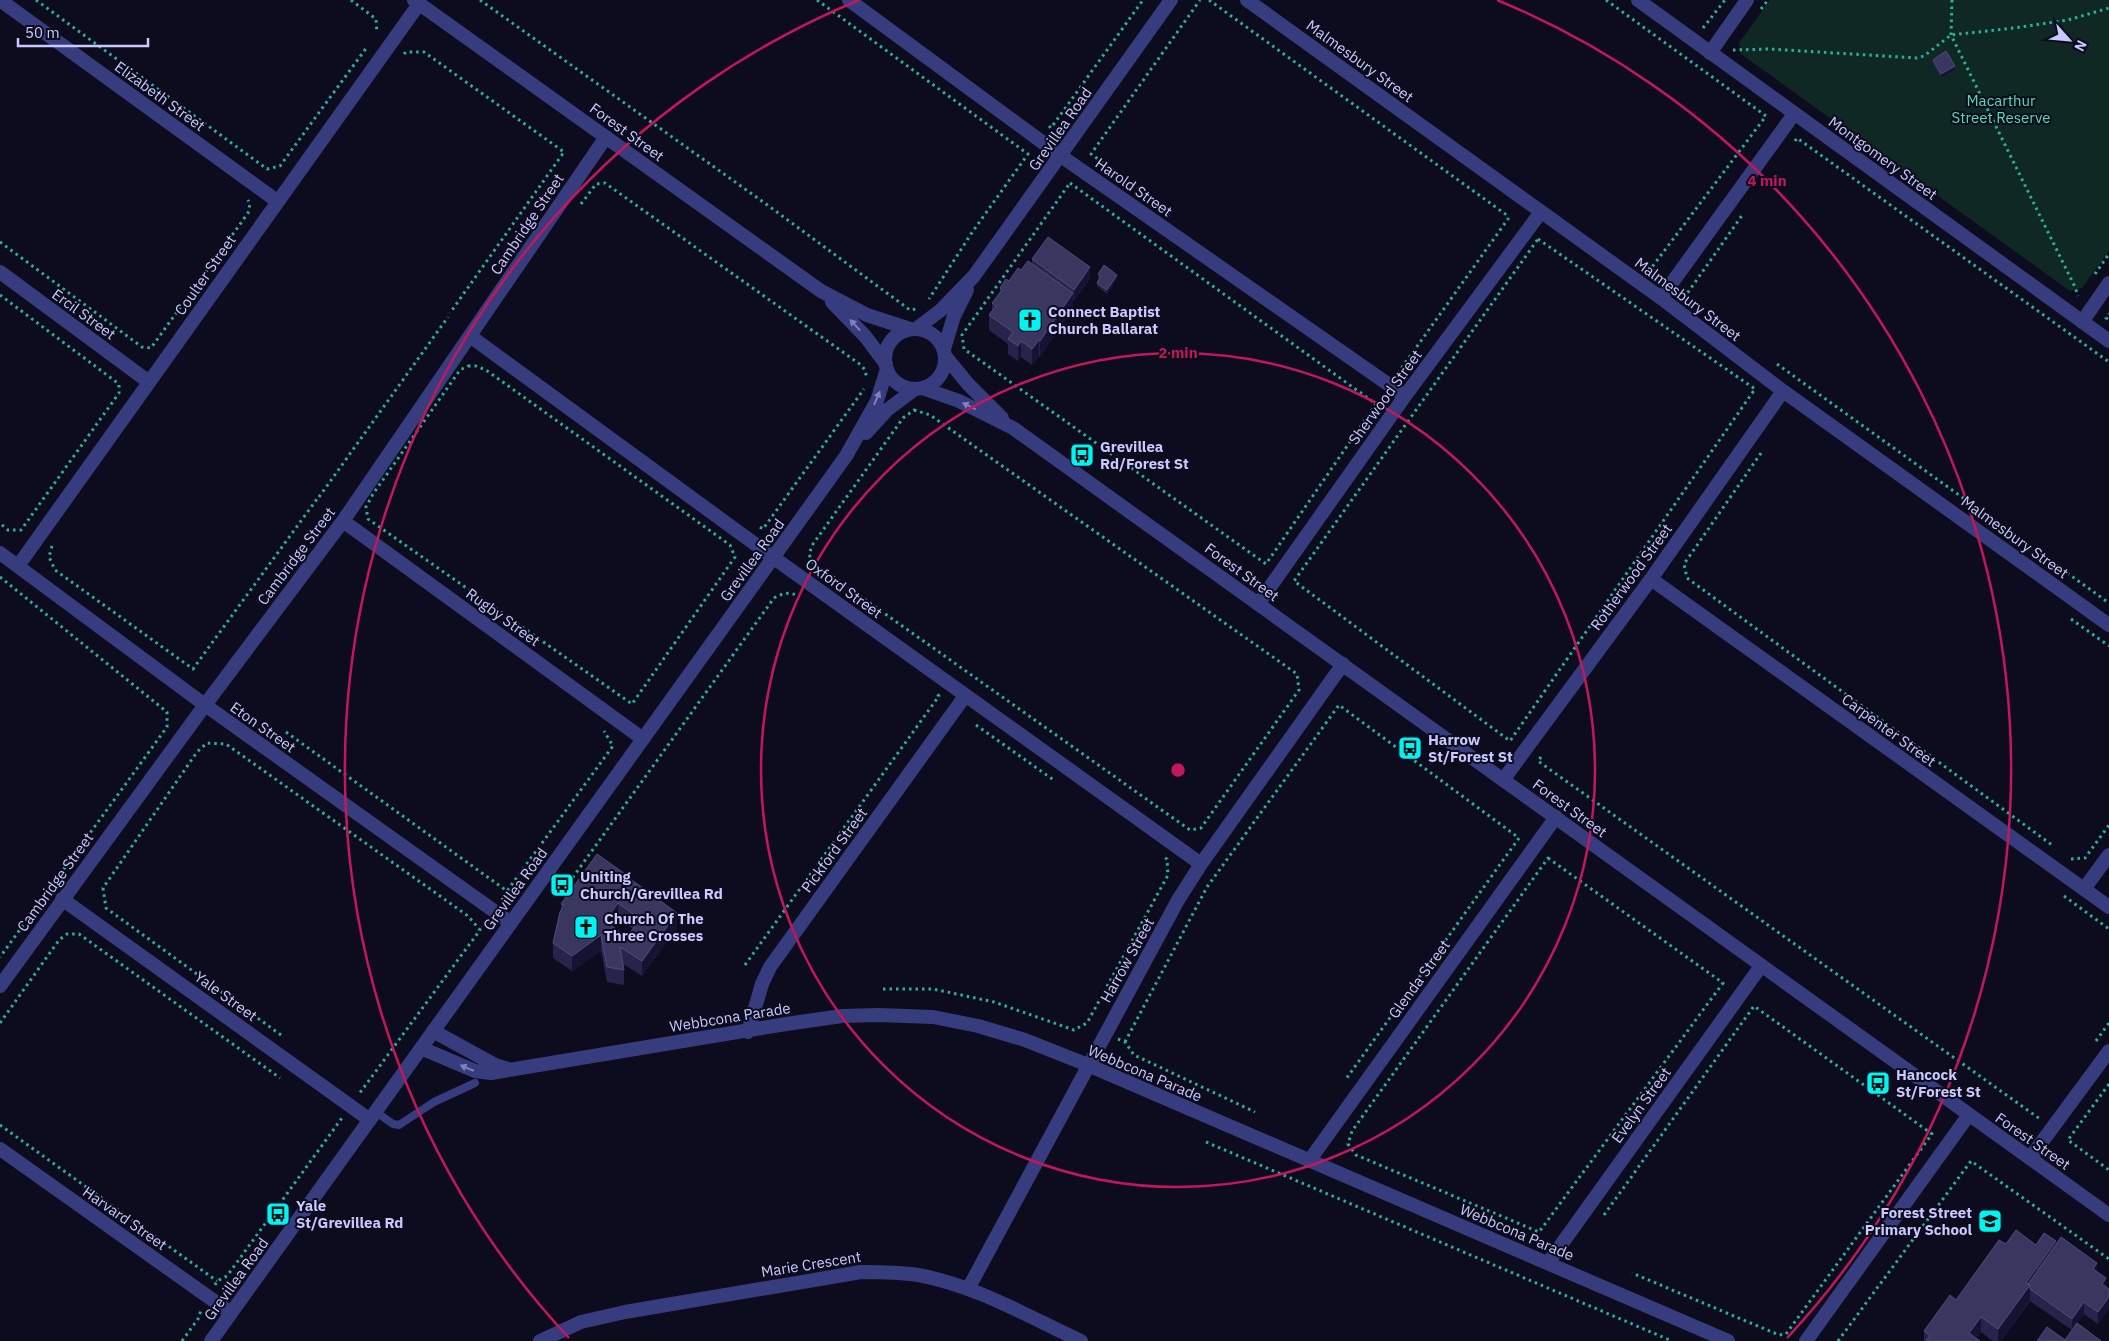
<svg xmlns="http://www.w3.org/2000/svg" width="2109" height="1341" font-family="'IBM Plex Sans',sans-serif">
  <rect width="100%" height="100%" fill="#0d0c1e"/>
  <path fill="#0f2824" d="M1770,0H2109V251L2082,288L2070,291L1741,54L1739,43Z"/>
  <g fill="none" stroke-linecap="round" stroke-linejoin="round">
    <path stroke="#2cb099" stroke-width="3" stroke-dasharray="2.5 4" stroke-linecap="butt" d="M36,0L267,169L280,166L367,47
      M351,0L376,19L377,33
      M480,0L766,204L910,310L916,309
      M817,0L1028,154L973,231L929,299
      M1209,0L1508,216V219L1398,373
      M1606,0L1766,116L1649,271
      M1952,0L1951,35L2075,287L2078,296
      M1761,9L1768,0
      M1703,28L1725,0
      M1733,50L1769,49L1917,58L1924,56L1951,35L2014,28L2068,20L2109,8
      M404,54L406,52H424L564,152L450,313
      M1049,126L1051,128L1143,0
      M1795,141L1797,138L2109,362
      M1070,183L1376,404L1266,564L964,349L962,335Z
      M581,204L596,184L605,183L861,365L865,370L867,379
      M1171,212L1091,154L1200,0
      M1538,239L1755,389L1510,741L1294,581Z
      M0,242L142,347L151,348L248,213L250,204L248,200
      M2095,274L2109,254
      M0,295L119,384V393L21,530H8L0,523
      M1684,298L1743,214
      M2108,319L2106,318L2109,314
      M1777,364L2109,603
      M468,366H476L486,370L730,545L735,557L632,704L368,519L366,507L373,494L460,370Z
      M914,410L930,415L1297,674L1299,690L1201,828L1190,830L812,562L809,554L813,544L903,418Z
      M1761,453L1684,564L1687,578L2052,845
      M319,497L448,317
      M760,527L763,529L864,389
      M52,546L49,557L55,570L193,669L317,499
      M0,577L167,712V727L0,957
      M2071,619L2109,646
      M976,725L1055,781
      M286,732L507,891L613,746L604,731
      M1541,757L1538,761L2040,1119
      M1548,858L1723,983L1539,1232L1356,1155L1348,1144L1352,1131Z
      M2071,859L2085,858L2109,825
      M555,886L563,891L774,598C783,593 790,591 799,597
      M2064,896L2109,929
      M745,965L939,696L937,694
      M883,989H933L994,1002L1074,1030L1087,1023L1168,875L1167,859L1165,858
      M0,1023L59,940L67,934H79L280,1078
      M281,1035L106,908L103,888L197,752L207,743L226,744L468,916L480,930L359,1094
      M1118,1039L1125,1042L1134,1055L1255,1112
      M2096,1041L2109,1023
      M1125,1042L1207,887L1339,705L1519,838L1346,1079
      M2109,1084L2068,1140L2109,1170
      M0,1125L217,1281
      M1206,1142L1672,1341
      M1604,1215L1754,1006L1932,1134L1786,1334L1779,1335L1632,1273
      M215,1285L217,1281L227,1276L342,1118
      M182,1341L198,1319L201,1310
      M1838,1341L1971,1161L2109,1259"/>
    <path stroke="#363c7e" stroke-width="8" d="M376,1112L393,1124L399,1125L434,1102L475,1083"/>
    <path stroke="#363c7e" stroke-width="14" d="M0,0L277,201
      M849,0L1061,156L1405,396
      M1247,0L1661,298L1783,391L2109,625
      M1638,0L2109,341
      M1710,53L1747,0
      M0,272L149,382
      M1661,298L1794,114
      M2082,322L2109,283
      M470,336L774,558L1201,864
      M343,521L643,739
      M0,553L205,705L511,923
      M18,566L419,4
      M1651,579L2109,907
      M1258,604L1405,396L1541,212
      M1503,780L1651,579L1783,391
      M2084,889L2109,855
      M62,899L370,1120
      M0,986L205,705L343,521L606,137
      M433,1031L495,1065L508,1069
      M748,1032L762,984L770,967L965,696
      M421,1048L475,1071L491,1073L786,1024L842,1016L878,1015L933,1017L978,1026L1025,1040L1088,1065L1728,1341
      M0,1149L231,1313
      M2030,1158L2109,1051
      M1309,1161L1556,817
      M1548,1263L1761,966
      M968,1289L1178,900L1201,864L1343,664
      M540,1341L581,1322L625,1312L861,1272C880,1272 899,1272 918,1275C975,1285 1029,1317 1081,1341
      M1806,1341L1968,1116"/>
    <path stroke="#363c7e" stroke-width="14" d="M414,0L821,291L867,315L910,329
      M832,302L865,336L886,364
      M916,329L941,310L974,276L1171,0
      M885 359a30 30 0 1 1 60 0a30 30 0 1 1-60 0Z
      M944,349L954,316L967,290
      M945,356L968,384L1002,418
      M922,388L959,401L1013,428L2109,1215
      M866,433L887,410L915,389
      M211,1341L846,456L877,401L887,369"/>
  </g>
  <path fill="#27244c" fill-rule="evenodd" d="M1933,60L1955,69L1941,78L1933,64Z
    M1032,259L1090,279L1074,301L1073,300V308L1040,357L1039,356L1032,365L1021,357L1018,361L1008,354V344L989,330V315L992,310V303L1000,293V288L1032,264Z
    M1098,274L1117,279L1107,294L1097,286V283L1099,279L1098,278Z
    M625,882L677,928L642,976L623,964L624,970V985L607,982L601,951L572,971L553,958V943L561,910V904ZM618,918L633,929L627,937L612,926Z
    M2006,1244L2056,1245L2097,1272L2106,1287L2109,1289V1308L2098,1324L2084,1314L2065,1340L2072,1330L2030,1301L2001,1341H1993L1981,1332L1976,1339L1980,1341H1924V1331L1956,1300Z"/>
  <path fill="#151332" d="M1955,66V69L1941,78V74Z
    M1090,267V279L1074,301V290Z
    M1117,275V279L1107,294V290Z
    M1073,293V308L1040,357V341Z
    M1039,340V356L1032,365V349Z
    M1021,341V357L1018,361V346Z
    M625,874V889L620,881Z
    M618,903V918L605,936V921Z
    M677,913V928L642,976V961Z
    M601,935V951L572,971V956Z
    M2056,1241V1257L2030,1289V1300L2001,1341H1998V1329L2026,1283Z
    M2097,1263V1275L2093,1269Z
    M2106,1278V1289L2102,1284Z
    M2109,1297V1308L2098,1324V1312Z
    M2084,1302V1314L2072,1331V1319Z
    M1981,1317V1332L1975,1341L1969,1333Z"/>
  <path fill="#393660" stroke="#4f4d79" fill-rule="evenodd" d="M1946,51L1955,66L1941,74L1933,60Z
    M1048,237L1090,267L1074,290L1032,259Z
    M1028,261L1073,293L1040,341L1039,340L1032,349L1021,341L1018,346L1008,339L1013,332L989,315L996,306L992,303L1002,290L1000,288L1006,279L1009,281L1018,268L1021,270Z
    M1104,265L1117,275L1107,290L1097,283L1101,276L1098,274Z
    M597,854L625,874L620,881L624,884L629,878L677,913L642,961L620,947L624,970L607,967L601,935L572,956L553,943L560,912L564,905L561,904ZM618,903L640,919L627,937L605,921Z
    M2016,1230L2036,1245L2044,1233L2056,1241L2026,1283L2030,1285L1998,1329L1981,1317L1969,1333L1980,1341H1926L1930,1336L1924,1331L1950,1295L1956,1300L1999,1240L2006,1244Z
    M2061,1237L2097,1263L2093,1269L2106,1278L2102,1284L2109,1289V1297L2098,1312L2084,1302L2072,1319L2030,1289V1285L2028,1284Z
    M2077,1323L2101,1341H2037L2047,1327L2065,1340Z"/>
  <defs><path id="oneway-solid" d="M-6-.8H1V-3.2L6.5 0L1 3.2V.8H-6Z" transform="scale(1.25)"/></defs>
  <g fill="#8082be">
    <use href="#oneway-solid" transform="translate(855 325) rotate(-133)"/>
    <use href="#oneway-solid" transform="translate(877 398) rotate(-67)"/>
    <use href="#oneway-solid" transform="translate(969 406) rotate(-154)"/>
    <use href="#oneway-solid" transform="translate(467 1068) rotate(-157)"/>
  </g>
  <g fill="none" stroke="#c2185b" stroke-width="2.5">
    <circle cx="1178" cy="770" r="417"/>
    <path d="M569 1338A833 833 0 0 1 859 0M1497 0A833 833 0 0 1 1787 1338"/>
  </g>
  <defs>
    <g id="church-square" transform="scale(1.25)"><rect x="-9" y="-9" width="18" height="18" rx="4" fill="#00f4f1" stroke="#0d0c1e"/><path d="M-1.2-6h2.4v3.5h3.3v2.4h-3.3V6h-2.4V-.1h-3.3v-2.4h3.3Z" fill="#111"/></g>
    <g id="bus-square" transform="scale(1.25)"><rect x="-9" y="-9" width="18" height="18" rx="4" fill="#00f4f1" stroke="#0d0c1e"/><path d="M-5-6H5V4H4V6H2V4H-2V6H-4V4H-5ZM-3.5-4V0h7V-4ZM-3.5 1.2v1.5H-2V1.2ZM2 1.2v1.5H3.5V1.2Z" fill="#111"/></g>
    <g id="school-square" transform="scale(1.25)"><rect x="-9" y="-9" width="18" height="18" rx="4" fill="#00f4f1" stroke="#0d0c1e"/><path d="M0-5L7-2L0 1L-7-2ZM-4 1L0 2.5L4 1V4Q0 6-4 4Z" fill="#111"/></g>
  </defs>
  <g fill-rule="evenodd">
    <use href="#church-square" x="1030" y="320"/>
    <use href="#bus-square" x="1082" y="455"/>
    <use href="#bus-square" x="1410" y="748"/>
    <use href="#bus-square" x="562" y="885"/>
    <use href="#church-square" x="586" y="927"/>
    <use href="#bus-square" x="1878" y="1083"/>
    <use href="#bus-square" x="278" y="1214"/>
    <use href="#school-square" x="1990" y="1221"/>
  </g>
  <g text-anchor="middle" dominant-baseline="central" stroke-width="4" stroke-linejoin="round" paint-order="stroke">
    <g font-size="15" fill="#c9c9ff" stroke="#0d0c1e">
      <text transform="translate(1360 61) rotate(36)">Malmesbury Street</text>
      <text transform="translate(160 96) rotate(36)">Elizabeth Street</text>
      <text transform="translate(1060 129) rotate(-55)">Grevillea Road</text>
      <text transform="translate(627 132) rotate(36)">Forest Street</text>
      <text transform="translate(1883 158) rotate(36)">Montgomery Street</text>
      <text transform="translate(1134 187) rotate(35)">Harold Street</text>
      <text transform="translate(527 224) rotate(-56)">Cambridge Street</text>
      <text transform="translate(205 275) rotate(-55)">Coulter Street</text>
      <text transform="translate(1688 299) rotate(37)">Malmesbury Street</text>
      <text transform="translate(84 314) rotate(36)">Ercil Street</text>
      <text transform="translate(1385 397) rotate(-54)">Sherwood Street</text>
      <text transform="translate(2015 537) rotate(36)">Malmesbury Street</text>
      <text transform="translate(296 556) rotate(-53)">Cambridge Street</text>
      <text transform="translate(752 560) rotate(-54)">Grevillea Road</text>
      <text transform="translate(1242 572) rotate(36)">Forest Street</text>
      <text transform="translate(1631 577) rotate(-54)">Rotherwood Street</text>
      <text transform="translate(844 588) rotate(36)">Oxford Street</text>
      <text transform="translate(503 617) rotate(36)">Rugby Street</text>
      <text transform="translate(263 727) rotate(35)">Eton Street</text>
      <text transform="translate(1889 730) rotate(36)">Carpenter Street</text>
      <text transform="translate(1570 808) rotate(36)">Forest Street</text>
      <text transform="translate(834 850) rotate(-54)">Pickford Street</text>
      <text transform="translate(55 882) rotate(-54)">Cambridge Street</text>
      <text transform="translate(515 889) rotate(-54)">Grevillea Road</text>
      <text transform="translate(1127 960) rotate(-61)">Harrow Street</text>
      <text transform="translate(1419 979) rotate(-54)">Glenda Street</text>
      <text transform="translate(226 996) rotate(36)">Yale Street</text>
      <text transform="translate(730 1017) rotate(-9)">Webbcona Parade</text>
      <text transform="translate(1145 1073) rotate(23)">Webbcona Parade</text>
      <text transform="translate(1641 1105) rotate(-54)">Evelyn Street</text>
      <text transform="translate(2033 1141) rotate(35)">Forest Street</text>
      <text transform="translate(125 1218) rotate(35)">Harvard Street</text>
      <text transform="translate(1517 1232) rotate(23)">Webbcona Parade</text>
      <text transform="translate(811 1264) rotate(-9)">Marie Crescent</text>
      <text transform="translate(236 1279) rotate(-54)">Grevillea Road</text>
    </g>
    <g font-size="15" fill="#55dfad" stroke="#0d0c1e">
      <text x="2001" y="100">Macarthur<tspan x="2001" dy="17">Street Reserve</tspan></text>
    </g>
    <g font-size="15" font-weight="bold" fill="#c9c9ff" stroke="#0d0c1e" text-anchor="start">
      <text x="1048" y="311">Connect Baptist<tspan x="1048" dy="17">Church Ballarat</tspan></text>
      <text x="1100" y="446">Grevillea<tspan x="1100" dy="17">Rd/Forest St</tspan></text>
      <text x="1428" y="739">Harrow<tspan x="1428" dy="17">St/Forest St</tspan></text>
      <text x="580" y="876">Uniting<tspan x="580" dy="17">Church/Grevillea Rd</tspan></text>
      <text x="604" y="918">Church Of The<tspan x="604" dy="17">Three Crosses</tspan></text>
      <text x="1896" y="1074">Hancock<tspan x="1896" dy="17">St/Forest St</tspan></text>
      <text x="296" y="1205">Yale<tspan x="296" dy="17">St/Grevillea Rd</tspan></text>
      <text x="1972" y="1212" text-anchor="end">Forest Street<tspan x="1972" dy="17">Primary School</tspan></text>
    </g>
  </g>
  <circle cx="1178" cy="770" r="8" fill="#c2185b" stroke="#0d0c1e" stroke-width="2.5"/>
  <g font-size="15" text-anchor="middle" font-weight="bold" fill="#c2185b" stroke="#0d0c1e" stroke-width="4" stroke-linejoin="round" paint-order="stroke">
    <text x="1767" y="186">4 min</text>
    <text x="1178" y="358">2 min</text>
  </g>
  <g transform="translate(2069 40) rotate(117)" stroke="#0d0c1e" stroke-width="4" paint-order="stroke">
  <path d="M0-4L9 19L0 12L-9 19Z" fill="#c9c9ff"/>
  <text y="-8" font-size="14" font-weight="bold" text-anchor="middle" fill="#c9c9ff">N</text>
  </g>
  <path d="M18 38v8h130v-8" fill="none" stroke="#c9c9ff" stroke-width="2.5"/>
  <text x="25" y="38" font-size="15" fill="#c9c9ff" stroke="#0d0c1e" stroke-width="4" paint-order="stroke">50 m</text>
</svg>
